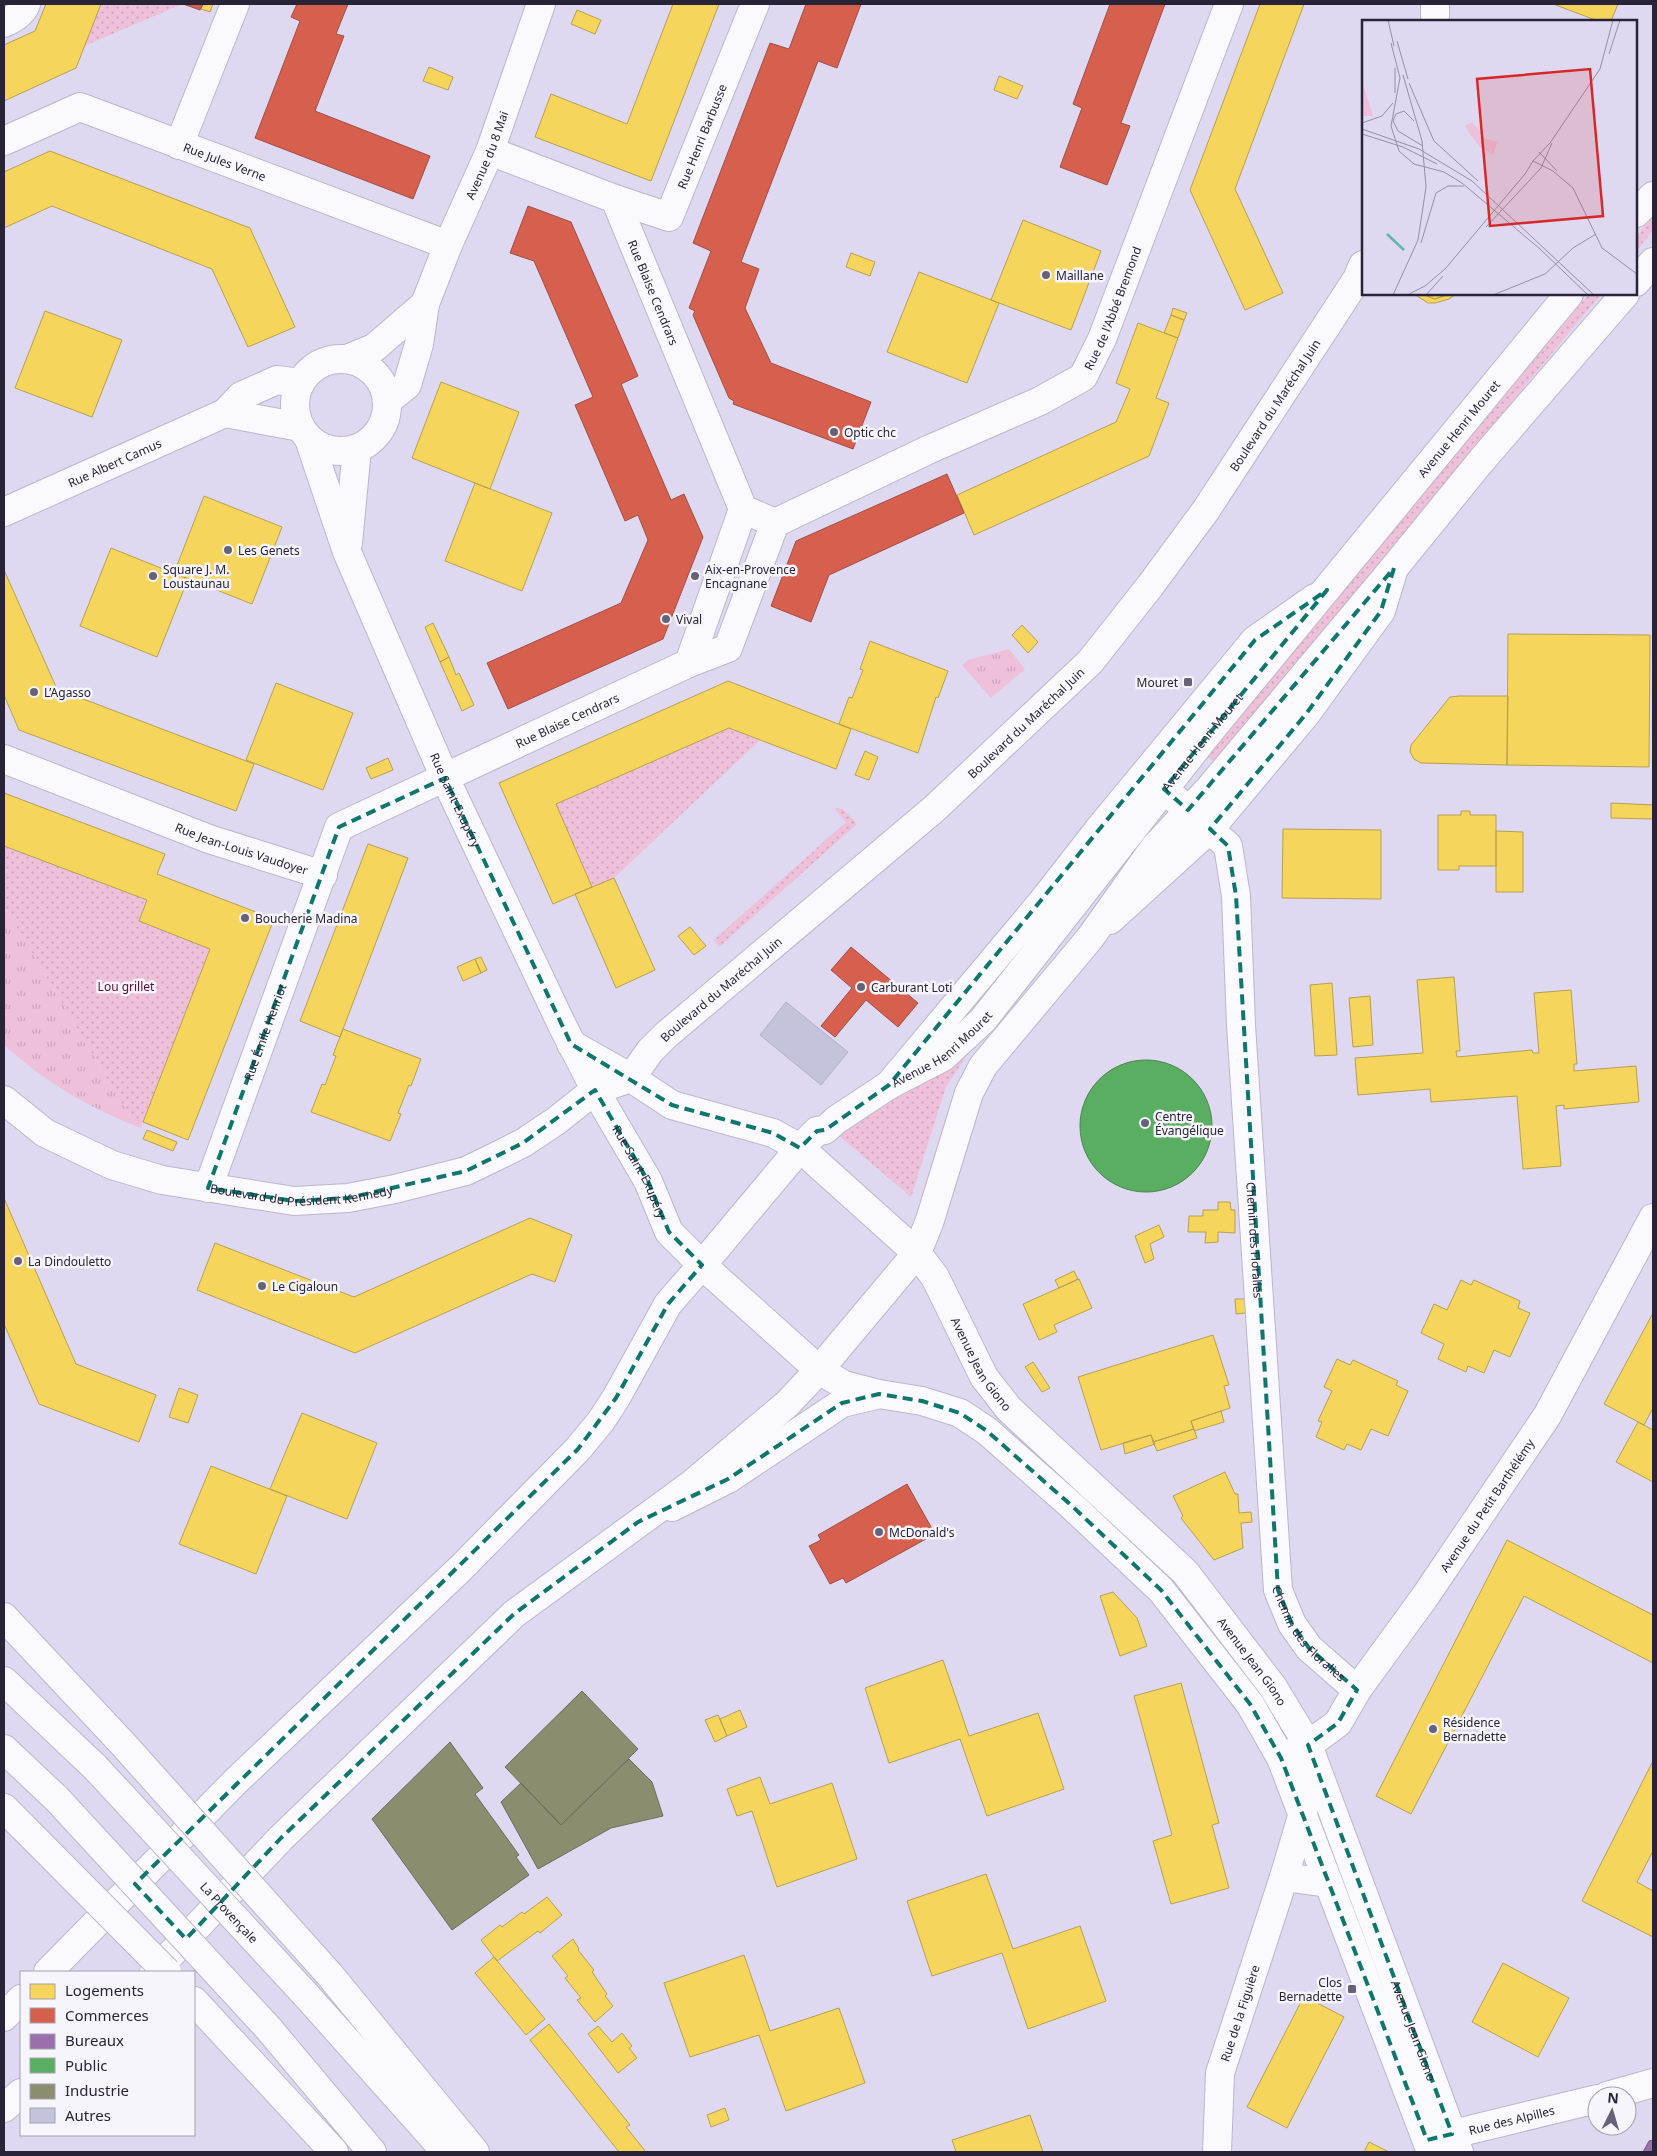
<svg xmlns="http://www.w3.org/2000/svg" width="1657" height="2156" font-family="'Noto Sans',sans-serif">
  <defs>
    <pattern id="grass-dots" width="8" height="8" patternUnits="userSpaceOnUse" patternTransform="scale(1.25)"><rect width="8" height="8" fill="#eec0da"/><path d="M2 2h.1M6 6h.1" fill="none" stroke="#cca5bc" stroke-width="1.8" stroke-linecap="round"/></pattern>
    <pattern id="park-tufts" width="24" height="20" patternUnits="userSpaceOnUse" patternTransform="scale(1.25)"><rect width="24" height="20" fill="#eec0da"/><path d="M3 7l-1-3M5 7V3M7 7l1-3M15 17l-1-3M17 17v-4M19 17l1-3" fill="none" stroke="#cca5bc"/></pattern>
  </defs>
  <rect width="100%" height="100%" fill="#ded8f0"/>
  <path fill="url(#grass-dots)" d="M101,4H182L84,46Z
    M1653,216V230L1636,252V237Z
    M1589,294H1601L1214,762L1207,756Z
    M729,728L760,740L614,878L592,887L556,804Z
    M834,808L843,809L857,824L719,947L714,940L846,822Z
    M4,846L147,900L139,921L210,949L143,1122L130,1117L4,906Z
    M971,1049L946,1087L911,1197L837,1134L949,1067Z"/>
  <path fill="url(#park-tufts)" d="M1009,649L1025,669L991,698L962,665L968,660Z
    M4,906L130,1117L143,1122L141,1128C89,1108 45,1082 4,1045Z"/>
  <path fill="#f6d55c" stroke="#b8a051" d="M46,4H101L76,68L4,101V45L35,31Z
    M203,4H213L210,12L201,9Z
    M673,4H719L651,181L535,137L551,94L627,124Z
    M1260,4H1304L1235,189L1283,293L1245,310L1190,190Z
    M1553,4H1618L1611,21H1598Z
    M577,10L601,20L595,34L571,24Z
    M429,67L453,77L448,90L423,81Z
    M999,76L1023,86L1017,99L994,90Z
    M50,151L250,228L295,327L248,347L212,269L52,206L4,228V172Z
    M1023,220L1101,251L1071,330L991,300Z
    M851,253L875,262L870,276L846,267Z
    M919,272L999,303L967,383L887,352Z
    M1414,294H1422L1435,299L1449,294H1456L1449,299L1435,303H1428Z
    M1422,294H1449L1435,299Z
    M1173,308L1187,313L1184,320L1171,315Z
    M45,311L122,340L92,417L15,388Z
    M1171,315L1184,320L1178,338L1164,333Z
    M1138,323L1178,338L1156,398L1169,403L1149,456L974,535L957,495L1116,422L1130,389L1116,383Z
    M441,382L519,412L490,489L412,458Z
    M475,483L552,513L522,591L445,561Z
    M204,496L282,527L252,604L174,573Z
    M111,548L188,579L157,657L80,626Z
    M4,570L57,689L254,764L236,811L19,730L4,695Z
    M433,623L449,657L440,662L425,627Z
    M1022,625L1038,642L1028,653L1012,635Z
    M1508,634L1650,635L1649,767L1507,765Z
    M870,641L948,671L938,698L936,697L918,753L839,724L849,697L852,698L863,670L860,669Z
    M449,657L456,675L459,673L474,705L462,711L440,662Z
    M728,681L851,729L836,769L729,728L556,804L592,887L553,904L499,783Z
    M276,683L353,713L323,790L246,760Z
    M1459,696H1508L1507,765L1421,763L1414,759L1410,752L1411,745L1450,697Z
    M865,751L878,757L869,780L855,775Z
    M388,758L393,770L371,779L366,768Z
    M4,793L165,854L157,874L274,919L188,1140L143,1122L210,949L139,921L147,900L4,846Z
    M1611,803L1653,805V819L1611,818Z
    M1461,811H1470V815H1496V866H1459V870H1438V815H1461Z
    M1283,829L1381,830V899L1282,898Z
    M1496,831L1523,832V892H1496Z
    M368,844L408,858L340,1037L300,1021Z
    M614,878L655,970L616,988L575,894Z
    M690,927L706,946L694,955L678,936Z
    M481,957L487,970L481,973L475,959Z
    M475,959L481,973L463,981L457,967Z
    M1454,977L1460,1051H1456L1457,1057L1532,1050L1533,1053H1539L1534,993L1571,990L1577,1064H1574V1071L1636,1066L1639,1102L1564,1109V1105L1556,1106L1561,1166L1523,1169L1517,1096L1431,1102L1430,1089L1358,1095L1355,1058L1423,1053L1417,980Z
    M1332,983L1337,1055L1315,1056L1310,985Z
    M1370,996L1373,1045L1353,1047L1349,998Z
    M343,1029L421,1059L411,1086L409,1085L398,1113L401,1114L390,1141L311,1112L322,1084L325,1085L336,1056L333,1055Z
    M147,1130L177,1142L173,1151L143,1139Z
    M4,1198L76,1364L156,1395L139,1442L39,1404L4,1324Z
    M1218,1202H1230L1231,1210H1235V1233L1218,1232V1242L1205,1243L1206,1232H1188L1189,1216H1203V1210H1218Z
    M530,1218L572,1235L555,1282L532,1274L355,1353L197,1290L215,1243L354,1297Z
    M1159,1225L1164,1237L1150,1244L1154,1259L1145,1263L1135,1236Z
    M1074,1271L1078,1279L1059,1288L1055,1280Z
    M1079,1279L1092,1308L1054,1325L1057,1332L1039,1340L1023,1304Z
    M1461,1280L1471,1285L1474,1280L1520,1301L1518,1308L1530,1313L1510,1357L1494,1350L1484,1373L1468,1366L1466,1372L1438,1359L1444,1344L1421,1333L1434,1304L1447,1310Z
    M1235,1299H1245L1246,1313L1236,1314Z
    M1653,1313V1408L1644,1425L1604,1404Z
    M1213,1335L1229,1385L1224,1386L1230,1408L1191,1421L1194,1429L1153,1442L1151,1435L1101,1450L1078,1377Z
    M1337,1359L1350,1365L1353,1360L1398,1381L1396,1385L1408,1391L1388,1436L1371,1429L1361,1450L1347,1444L1344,1450L1316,1437L1322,1422L1318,1421L1332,1391L1324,1387Z
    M1033,1362L1050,1388L1042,1392L1025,1367Z
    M179,1388L198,1395L188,1423L169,1417Z
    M1221,1411L1224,1422L1194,1431L1191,1421Z
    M302,1413L377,1443L347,1519L270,1489Z
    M1638,1422L1653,1430V1482L1616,1462Z
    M1194,1429L1197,1438L1157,1451L1153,1442Z
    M1151,1435L1155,1444L1125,1454L1123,1443Z
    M211,1466L287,1496L256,1574L179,1544Z
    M1225,1472L1235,1494H1238L1239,1513L1251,1512L1252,1522L1241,1523L1243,1548L1214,1560L1181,1518L1183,1516L1173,1496Z
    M1507,1540L1653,1615V1663L1524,1596L1411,1814L1376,1796Z
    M1113,1592L1137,1618L1147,1646L1120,1656L1100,1596Z
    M943,1660L969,1736L1038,1713L1064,1789L987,1816L960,1739L889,1763L865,1688Z
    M1181,1683L1219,1823L1212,1825L1229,1888L1171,1904L1153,1841L1172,1835L1134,1696Z
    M740,1710L747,1727L727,1736L720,1719Z
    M718,1715L727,1736L715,1742L705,1720Z
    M1653,1761V1851L1637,1882L1653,1891V1937L1582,1901Z
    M760,1777L770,1804L832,1783L857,1859L777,1887L752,1811L737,1816L727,1789Z
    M986,1874L1013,1949L1080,1926L1106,2001L1028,2029L1002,1953L932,1976L907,1901Z
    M547,1897L562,1915L540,1933L538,1931L497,1961L481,1940L500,1925L502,1927L522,1912L524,1914Z
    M573,1939L579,1949L578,1950L594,1970L592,1972L607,1994L605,1996L613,2006L595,2022L577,2000L581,1998L565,1978L568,1976L552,1956Z
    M744,1955L770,2031L839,2008L865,2083L786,2111L759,2035L690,2057L664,1983Z
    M494,1957L545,2019L526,2035L475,1973Z
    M1503,1963L1569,1998L1538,2057L1472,2022Z
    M1304,1996L1344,2017L1287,2128L1247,2107Z
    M549,2024L630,2125L626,2127L646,2152H619L530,2040Z
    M598,2026L612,2042L622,2033L632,2046L629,2048L637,2058L618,2073L588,2034Z
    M725,2108L729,2120L711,2127L707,2115Z
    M1030,2115L1043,2152H956L952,2140Z
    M1369,2142L1389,2152H1364Z"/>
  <path fill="#d6604d" stroke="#a24e47" d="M183,4H203L200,10Z
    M297,4H348L336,34L344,36L315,111L430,156L413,199L255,138L300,21L291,17Z
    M806,4H861L837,68L818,61L741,262L759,269L745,308L771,363L871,402L853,449L733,404L734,401L729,398L693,315L695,311L689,308L711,251L693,243L770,43L789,49Z
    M1110,4H1165L1121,123L1130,126L1107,185L1060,167L1082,108L1073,104Z
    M528,206L571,222L638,376L621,384L671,500L684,494L703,537L663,639L508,709L487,663L621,603L648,540L638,515L625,521L575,405L593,397L534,261L510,253Z
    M947,474L964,513L829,575L811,622L771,606L796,541Z
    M851,947L918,1003L898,1027L866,1000L835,1037L821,1026L852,988L831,970Z
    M907,1484L935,1534L846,1583L843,1578L830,1584L809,1546L821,1540L818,1535Z"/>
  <path fill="#9970ab" stroke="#775988" d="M1653,2140V2152H1643L1649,2141Z"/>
  <path fill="#5aae61" stroke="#4b8455" d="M1080 1126a66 66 0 1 1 132 0a66 66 0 1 1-132 0Z"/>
  <path fill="#8c8c6e" stroke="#6e6c5e" d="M582,1691L638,1749L561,1825L505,1767Z
    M450,1742L483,1788L475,1794L519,1855L516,1857L529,1875L452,1930L372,1819Z
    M629,1759L652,1782L663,1816L611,1828L538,1869L501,1802L521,1783L561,1825Z"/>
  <path fill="#c4c3dc" stroke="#b3b2c6" d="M786,1002L848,1052L821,1085L760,1035Z"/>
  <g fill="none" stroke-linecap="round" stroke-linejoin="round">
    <g stroke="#bcb7cb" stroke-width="30">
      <g id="minor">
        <path d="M1435,21V4"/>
        <path d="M4,23C13,19 23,13 26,4"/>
        <path id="s1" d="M4,141L80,107L448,245"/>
        <path d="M179,145L235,4"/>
        <path id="s2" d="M490,151L615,199L743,509L775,523"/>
        <path id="s3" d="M615,199L669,217L755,4"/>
        <circle cx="341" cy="405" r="46"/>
        <path d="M347,359L374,348L425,304"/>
        <path id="s4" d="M387,401L407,385L419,344L425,304L448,245L490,151L541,4"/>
        <path d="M225,413L300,427"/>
        <path id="s5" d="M309,439L347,552L445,778L562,1025L600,1099L648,1181L669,1232L702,1265"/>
        <path id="s6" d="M4,512L225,413L241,396L277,380L300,383"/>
        <path id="s7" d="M775,523L930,449L1040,401L1083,377L1102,339L1229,4"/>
        <path d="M348,543L357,449"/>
        <path d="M689,663L743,509"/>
        <path id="s8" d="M4,759L209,839L323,875"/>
        <path id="s9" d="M1164,789L1228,846L1236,896L1241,1025L1278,1590L1292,1624L1309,1648L1357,1690"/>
        <path d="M1110,920L1210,829L1306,714L1381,611L1394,568"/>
        <path d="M571,1044L631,1078L672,1105L773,1133L800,1148"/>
        <path d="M889,1085L1042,902L1099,829L1255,640L1315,598"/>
        <path id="s10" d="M4,1100L45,1133L112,1165L162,1180L294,1201L348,1198L395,1189L466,1171L499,1155L523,1143L556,1121L595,1090L631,1078L650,1051L666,1035L934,809L1090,662L1150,586L1206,510L1357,279L1363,265"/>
        <path id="s11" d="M208,1188L339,827L689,663L728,648L775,523"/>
        <path id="s12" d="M1281,1758L1308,1745L1338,1723L1357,1690L1424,1598L1547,1416L1653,1218"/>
        <path d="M1284,1877L1328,1883"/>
        <path d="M1607,2096L1653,2083"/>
        <path id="s13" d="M1428,2140L1597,2099"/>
        <path id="s14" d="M1217,2152L1220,2073L1284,1877L1303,1813L1313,1760"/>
      </g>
    </g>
    <g stroke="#bcb7cb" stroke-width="30">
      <g id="major">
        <path d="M1636,213L1653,196"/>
        <path d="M1636,282L1653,262"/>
        <path id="s15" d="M800,1148L917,1253L935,1277L984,1377L1009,1409L1185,1572L1273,1687L1308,1745L1459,2152"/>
        <path d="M819,1370L917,1253L930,1220L969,1093L983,1066L1090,938L1154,848L1209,789L1394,568L1481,461L1625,294"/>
        <path d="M672,1507L728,1479L842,1403L876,1395"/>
        <path id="s16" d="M1431,2152L1281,1758L1250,1704L1161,1590L1072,1506L987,1431L960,1413L922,1401L879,1394L844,1385L819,1370L702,1265L800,1148L817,1131L825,1130L836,1120L889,1085L943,1057L983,1020L1205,737L1569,294"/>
      </g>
    </g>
    <g stroke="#bcb7cb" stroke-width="30">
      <path id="highway" d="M4,1617L123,1744
        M4,1681L95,1767
        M4,1749L57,1799
        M4,1808L23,1827
        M48,1972L236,1781L461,1568L578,1449L601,1421L616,1398L668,1304L702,1265
        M154,1972L281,1838L514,1614L692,1484L787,1404L819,1370
        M329,1974L475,2152
        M306,1995L446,2152
        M194,2001L334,2152
        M4,2017L21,1999
        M269,2029L372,2152
        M4,2108L21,2093"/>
    </g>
    <use href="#minor" stroke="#faf9fd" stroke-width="28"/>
    <use href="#major" stroke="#faf9fd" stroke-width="28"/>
    <use href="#highway" stroke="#faf9fd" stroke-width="28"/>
    <g stroke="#bcb7cb" stroke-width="30" stroke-linecap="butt">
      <g id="highway-bridge">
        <path d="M123,1744L329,1974"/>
        <path id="s17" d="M95,1767L306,1995"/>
        <path d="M57,1799L269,2029"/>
        <path d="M23,1827L167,1972"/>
      </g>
    </g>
    <use href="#highway-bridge" stroke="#faf9fd" stroke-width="28"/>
  </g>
  <path fill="none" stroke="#0f766e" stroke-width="4" stroke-dasharray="10 6" stroke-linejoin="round" d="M1394,568L1381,611L1306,714L1210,829L1228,846L1236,896L1278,1590L1292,1624L1309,1648L1357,1690L1338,1723L1308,1745L1452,2134L1427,2140L1281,1758L1250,1704L1161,1590L1072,1506L987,1431L960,1413L922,1401L879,1394L842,1403L728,1479L638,1522L514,1614L281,1838L186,1939L135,1884L578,1449L616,1398L668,1304L702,1265L669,1232L648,1181L595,1090L523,1143L466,1171L348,1198L294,1201L208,1188L339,827L445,778L571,1044L672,1105L773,1133L800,1148L817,1131L825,1130L889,1085L1255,640L1327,590L1164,789L1188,810Z"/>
  <g fill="#686278" stroke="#f6f5fb" stroke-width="2">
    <circle cx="1046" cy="275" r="5"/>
    <circle cx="834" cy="432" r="5"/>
    <circle cx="228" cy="550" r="5"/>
    <circle cx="153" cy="576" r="5"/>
    <circle cx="695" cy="576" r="5"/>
    <circle cx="666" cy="619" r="5"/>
    <rect x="1183" y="677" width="10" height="10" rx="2.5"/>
    <circle cx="34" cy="692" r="5"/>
    <circle cx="245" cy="918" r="5"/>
    <circle cx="861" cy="987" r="5"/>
    <circle cx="1145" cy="1123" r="5"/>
    <circle cx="18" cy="1261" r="5"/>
    <circle cx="262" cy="1286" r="5"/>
    <circle cx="879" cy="1532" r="5"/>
    <circle cx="1433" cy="1729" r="5"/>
    <rect x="1347" y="1984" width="10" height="10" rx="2.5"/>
  </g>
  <g text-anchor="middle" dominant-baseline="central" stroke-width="5" stroke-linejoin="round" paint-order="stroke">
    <g font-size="12" fill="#292338" stroke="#f6f5fb">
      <text stroke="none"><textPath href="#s3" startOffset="144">Rue Henri Barbusse</textPath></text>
      <text stroke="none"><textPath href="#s4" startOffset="270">Avenue du 8 Mai</textPath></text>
      <text stroke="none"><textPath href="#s1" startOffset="238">Rue Jules Verne</textPath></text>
      <text stroke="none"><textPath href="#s2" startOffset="235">Rue Blaise Cendrars</textPath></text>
      <text stroke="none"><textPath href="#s7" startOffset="416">Rue de l'Abbé Bremond</textPath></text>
      <text stroke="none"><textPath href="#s10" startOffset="1616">Boulevard du Maréchal Juin</textPath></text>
      <text stroke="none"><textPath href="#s16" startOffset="2340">Avenue Henri Mouret</textPath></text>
      <text stroke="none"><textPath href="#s6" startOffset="121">Rue Albert Camus</textPath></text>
      <text stroke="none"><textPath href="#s11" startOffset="636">Rue Blaise Cendrars</textPath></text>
      <text stroke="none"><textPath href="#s10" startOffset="1211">Boulevard du Maréchal Juin</textPath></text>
      <text stroke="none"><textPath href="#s16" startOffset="1935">Avenue Henri Mouret</textPath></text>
      <text stroke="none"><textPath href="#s5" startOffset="390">Rue Saint-Exupéry</textPath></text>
      <text stroke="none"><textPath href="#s8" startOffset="254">Rue Jean-Louis Vaudoyer</textPath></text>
      <text stroke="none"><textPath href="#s10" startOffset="806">Boulevard du Maréchal Juin</textPath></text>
      <text stroke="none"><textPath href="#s11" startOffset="166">Rue Émile Henriot</textPath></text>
      <text stroke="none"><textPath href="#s16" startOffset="1530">Avenue Henri Mouret</textPath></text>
      <text stroke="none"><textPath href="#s5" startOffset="805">Rue Saint-Exupéry</textPath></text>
      <text stroke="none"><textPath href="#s10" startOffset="320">Boulevard du Président Kennedy</textPath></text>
      <text stroke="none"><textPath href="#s9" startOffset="481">Chemin des Floralies</textPath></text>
      <text stroke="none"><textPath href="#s15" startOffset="286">Avenue Jean Giono</textPath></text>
      <text stroke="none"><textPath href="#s12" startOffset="331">Avenue du Petit Barthélémy</textPath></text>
      <text stroke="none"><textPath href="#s9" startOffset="886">Chemin des Floralies</textPath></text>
      <text stroke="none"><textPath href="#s15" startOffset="691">Avenue Jean Giono</textPath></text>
      <text stroke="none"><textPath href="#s17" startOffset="198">La Provençale</textPath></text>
      <text stroke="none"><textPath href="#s14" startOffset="142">Rue de la Figuière</textPath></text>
      <text stroke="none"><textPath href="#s15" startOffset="1096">Avenue Jean Giono</textPath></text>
      <text stroke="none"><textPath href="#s13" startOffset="86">Rue des Alpilles</textPath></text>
    </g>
    <g font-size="12" fill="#292338" stroke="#f6f5fb" text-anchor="start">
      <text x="1056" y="275">Maillane</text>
      <text x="844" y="432">Optic chc</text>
      <text x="238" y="550">Les Genets</text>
      <text x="163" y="569">Square J. M.<tspan x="163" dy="14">Loustaunau</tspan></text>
      <text x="705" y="569">Aix-en-Provence<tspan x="705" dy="14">Encagnane</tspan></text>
      <text x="676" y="619">Vival</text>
      <text x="1178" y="682" text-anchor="end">Mouret</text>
      <text x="44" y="692">L’Agasso</text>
      <text x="255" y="918">Boucherie Madina</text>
      <text x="871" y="987">Carburant Loti</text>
      <text x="1155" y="1116">Centre<tspan x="1155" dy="14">Évangélique</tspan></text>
      <text x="28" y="1261">La Dindouletto</text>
      <text x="272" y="1286">Le Cigaloun</text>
      <text x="889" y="1532">McDonald's</text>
      <text x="1443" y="1722">Résidence<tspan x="1443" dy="14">Bernadette</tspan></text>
      <text x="1342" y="1982" text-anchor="end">Clos<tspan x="1342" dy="14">Bernadette</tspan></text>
    </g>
    <g font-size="12" fill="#660537" stroke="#f6f5fb">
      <text x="126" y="986">Lou grillet</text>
    </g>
  </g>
  <g transform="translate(1362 20)">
    <rect width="275" height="275" fill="#ded8f0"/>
    <path d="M118,117L135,122L132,135L131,134Z" fill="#eec0da"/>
    <path d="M0,65L3,70L11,96H0ZM110,102L119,113L118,117L131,135L118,127L107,113L103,106Z" fill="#eec0da"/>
    <path fill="none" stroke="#64b5ad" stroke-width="2.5" d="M25,214L42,230"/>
    <path fill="none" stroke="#9690a6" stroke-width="1" d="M26,0L32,26M251,0L238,49L188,123L171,141L191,151L211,168L240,228L275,254M35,21L46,59M29,23L38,58L29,106L37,131L52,144L82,152L100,163L178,229M247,34L258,0M33,48V73M47,63L72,121L116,161M52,101L42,91L34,94L31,101L36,111L61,126M0,103L20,96L31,83M0,109L57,129L110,161L232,275M0,114L41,127L75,144M177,132L195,151M179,148L190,123M124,207L179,148M59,223L74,173L86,166H102M177,228L226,275M31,275L56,220L64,167L60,121L41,55M45,275L63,266L83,249L163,154L171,141M64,275L81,256M131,275L183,254L211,228L234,214"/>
    <path fill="#d62828" fill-opacity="0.15" stroke="#d62828" stroke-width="2.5" d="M228,49L241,196L128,206L115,59Z"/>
    <rect width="275" height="275" fill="none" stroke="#292338" stroke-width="2.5"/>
  </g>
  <rect width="1657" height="2156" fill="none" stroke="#292338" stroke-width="10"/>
  <rect x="20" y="1971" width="175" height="165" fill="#f6f5fb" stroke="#a4a1ad"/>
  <rect x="30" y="1984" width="25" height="15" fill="#f6d55c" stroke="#a4a1ad"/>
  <text x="65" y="1996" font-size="15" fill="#292338">Logements</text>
  <rect x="30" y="2008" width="25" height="15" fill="#d6604d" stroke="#a4a1ad"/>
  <text x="65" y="2021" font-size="15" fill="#292338">Commerces</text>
  <rect x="30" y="2034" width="25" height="15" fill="#9970ab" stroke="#a4a1ad"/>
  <text x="65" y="2046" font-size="15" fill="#292338">Bureaux</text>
  <rect x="30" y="2058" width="25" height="15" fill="#5aae61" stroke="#a4a1ad"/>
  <text x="65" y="2071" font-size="15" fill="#292338">Public</text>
  <rect x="30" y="2084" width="25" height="15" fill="#8c8c6e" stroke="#a4a1ad"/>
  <text x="65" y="2096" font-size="15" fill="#292338">Industrie</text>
  <rect x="30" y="2108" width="25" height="15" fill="#c4c3dc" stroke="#a4a1ad"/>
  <text x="65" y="2121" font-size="15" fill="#292338">Autres</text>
  <g transform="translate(1612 2111) rotate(5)"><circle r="24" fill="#f6f5fb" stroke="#a4a1ad"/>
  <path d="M0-4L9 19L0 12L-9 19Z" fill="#686278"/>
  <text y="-8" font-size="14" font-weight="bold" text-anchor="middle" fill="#292338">N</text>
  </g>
</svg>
